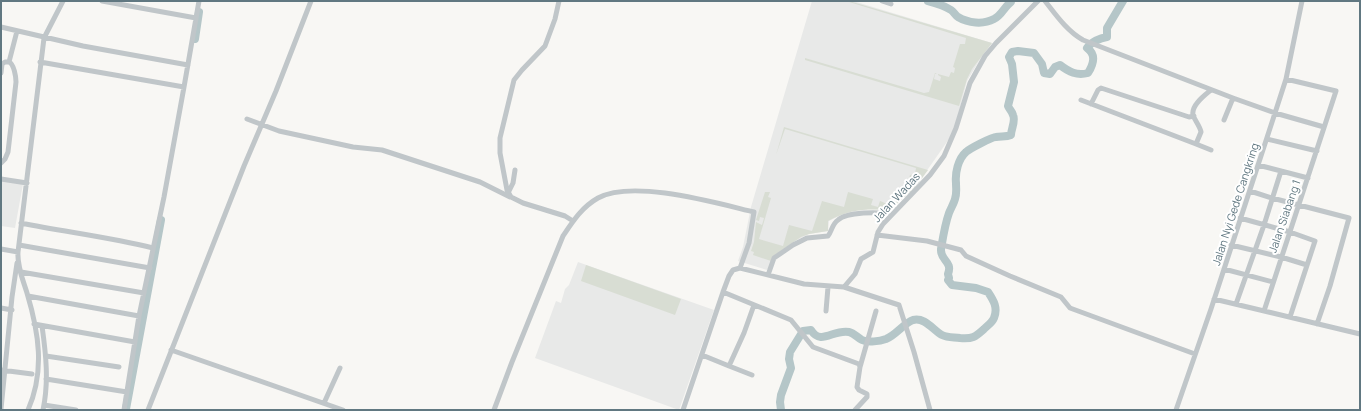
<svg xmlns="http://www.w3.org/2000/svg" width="1361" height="411" font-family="Manrope,sans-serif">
  <rect width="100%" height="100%" fill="#f8f7f4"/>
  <path fill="#e8e9e8" d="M812,1H853L992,43L979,61L967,81L956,122L949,139L914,189L889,210L870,209L849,211L829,221L828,231L809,234L791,243L772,257L770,266L767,270L738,261L743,247L751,207Z
    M1,180L23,184L15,228L1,226Z
    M578,262L714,310L679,410L535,358L556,301L561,303L565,289L569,285Z"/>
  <path fill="#d8ddd3" d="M846,1H849L992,43L972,69L967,79L959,106L805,60V58L924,93L929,92L935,73H937L935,74L934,79L940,81L941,77L938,75V74L949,77L951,72L954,73L955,68L953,67L960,44H965L966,38Z
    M784,127L928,170L914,189L889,210C864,209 851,209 828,221V231L809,234L801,237L772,257L771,261L753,255L754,252L751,251L754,242L756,222L762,225L764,218L760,217L759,221L756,220L765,192H770L768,197L771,198L759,239L783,246L789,225L812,231L822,201L844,207L848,192L873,199L871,205L878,207L880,201C883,202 888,205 892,204C904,200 907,185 910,175L915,174L916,168L785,129L776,155Z
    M586,265L681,299L675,315L581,281Z"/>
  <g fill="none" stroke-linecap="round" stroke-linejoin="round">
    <path stroke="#b5c6c8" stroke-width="8" d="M928,1C936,3 945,6 951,10C954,12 955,15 958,17C968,23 983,25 994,19C1002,15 1004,7 1011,2V1
      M195,39L199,12
      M126,409L161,220
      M781,410L780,402L781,395L791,368L789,359L790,352L803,331L811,330C821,346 833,329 849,332C854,333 858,338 862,340C868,343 880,341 886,339C896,335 904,323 913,320C925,317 933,330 942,335C948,338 954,337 960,338C973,339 975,337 984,329C988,325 992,323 994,318C998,308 994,301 988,292L976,288L952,285L948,280L949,278L948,274C953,261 940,261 941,249C943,237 945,224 949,213C951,208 954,203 955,199C957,193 956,189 956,183C955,173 958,159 966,152C969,149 992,137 996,137C1001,136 1006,137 1011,135C1011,129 1016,121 1013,115C1012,111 1009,109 1008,106L1014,82L1012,64L1009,57L1012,52L1018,51L1034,53L1042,64L1044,73L1050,74L1055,67L1060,65C1069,72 1077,76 1088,73C1093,65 1097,55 1087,48C1091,42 1100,38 1107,37V28L1123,1"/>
    <path stroke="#c0c6c9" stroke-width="5" d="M102,1L196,18
      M559,1L555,19L545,46L522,70L514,80L500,138V153L507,190L511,197L523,203L565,216L573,221
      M882,1L891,4
      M1045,1C1056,15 1067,31 1083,40L1233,98L1275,113L1324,127
      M1,27L83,46L188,65
      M9,62L17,31
      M40,62L184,87L199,1
      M1,73L2,64L5,62H9
      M1081,100L1196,144L1201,132C1200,126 1195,121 1193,115C1191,105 1205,95 1211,90
      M1091,104L1098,90L1101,88L1183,115L1189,117L1194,116
      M247,119L279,131L353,147L382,150L480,182L510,197
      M1224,120L1233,98
      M1267,139L1317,151
      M1196,144L1211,150
      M1,163L5,159L8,152L16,82C16,77 14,64 9,62
      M1258,165L1308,178
      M1,179L27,183
      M1250,191L1272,198L1349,218L1330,286L1317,324
      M508,193L513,183L515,170
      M1240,218L1290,232L1315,241L1290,317
      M21,223C65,232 109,237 153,248
      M877,235L927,241L961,250L966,256L1010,276L1061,297L1070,308L1195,354
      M19,245L150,268
      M1231,245L1281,257L1307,265
      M1,249L18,252
      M1224,269L1273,282
      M21,272L144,293
      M768,275L774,258L793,245L807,238L828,236C832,231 832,224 838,220C846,212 880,211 891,215
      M844,287L899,305L914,352L930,410
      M723,292L791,320L813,347L859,364L860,367L857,387L859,390L867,394V397L855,410
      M28,296L139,316
      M1214,299L1360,334
      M1236,304L1264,225L1281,171
      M1,308L12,310
      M826,311L828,287
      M1264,311L1336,91L1286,79
      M34,324L135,342
      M42,326C46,354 49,382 43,410
      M171,350L343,410
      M702,355L729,366L744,333L754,305
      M46,356L119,367
      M729,366L752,375
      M860,367L876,311
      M1,370L32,374
      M46,379L127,392
      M324,403L340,368
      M44,405L76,410
      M1,409L12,297L17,263
      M28,410C45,371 39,333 27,293C23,280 17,266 18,252L44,38L63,1
      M124,410L139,316L164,197L184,87
      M148,410L244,166L276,91L311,1
      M494,410L512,362L563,236C573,221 582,207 598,198C633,179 716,203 754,212L749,243L740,268
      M683,410L723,292L729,276L733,270L740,268L804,284L844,287L855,274L861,259L873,252L878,232L883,224L930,175L944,156L956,128L970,83L985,56L996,43L1038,1
      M1176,410L1211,309L1275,113L1286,79L1302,1"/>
  </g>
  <g text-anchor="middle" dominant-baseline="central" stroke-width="4" stroke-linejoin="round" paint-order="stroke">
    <g font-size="11" fill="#617881" stroke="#fff">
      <text transform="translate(896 197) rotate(-47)">Jalan Wadas</text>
      <text transform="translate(1235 204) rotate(-72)">Jalan Nyi Gede Cangkring</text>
      <text transform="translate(1284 216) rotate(-71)">Jalan Siabang 1</text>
    </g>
  </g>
  <rect width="1361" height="411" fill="none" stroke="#617881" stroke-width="4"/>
</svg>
